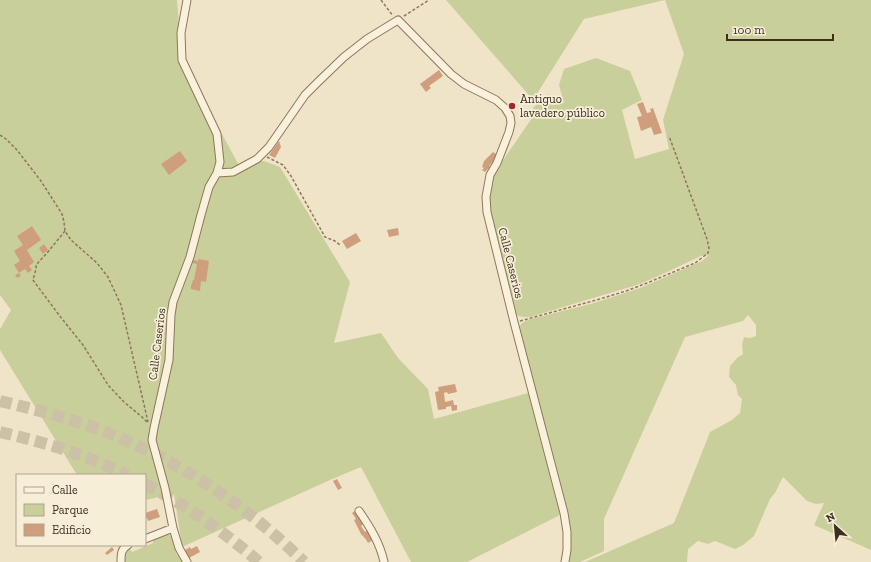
<svg xmlns="http://www.w3.org/2000/svg" width="871" height="562" font-family="'Zilla Slab',serif">
  <rect width="100%" height="100%" fill="#f0e4c8"/>
  <path fill="#c9cf9b" d="M0,0H177L182,60L242,171L257,161H264L280,167L350,282L334,343L381,333L398,358L428,389L434,419L528,393L560,515L467,562H411L361,467L330,480L182,547L174,494L145,500V475H77L0,350V329L11,310L0,295Z
    M446,0H871V550L814,525L824,503L816,504L807,501L783,477L775,493L770,499L754,536L743,545L735,549L715,541L708,544L698,541L688,549L687,562H585L674,523L710,432L732,420L740,413L742,399L738,395L736,385L729,377L730,366L737,358L743,354L742,345L744,337L750,338L756,336V325L748,315L743,321L685,337L604,519V551L580,562H568L570,535L568,510L550,449L520,335L519,327L522,323L527,320L594,303L640,288L702,261L709,255L701,256L665,273L640,284L530,317C519,317 517,317 513,308L489,210V189L495,172L534,115L533,108L548,94L556,104L564,103L559,85L564,69L596,58L630,71L642,100L622,110L635,159L669,149L663,120L684,54L665,0L584,19L533,100Z
    M166,535H169L172,537L176,553L182,562H123C124,556 124,552 129,548L132,552L153,543V540Z"/>
  <path fill="#cf9f7d" d="M439,70L443,76L429,86L431,88L426,92L420,84Z
    M513,102L516,107L511,109L508,104Z
    M643,102L647,113L651,112L650,109L653,108L662,133L654,135L651,127L641,131L637,117L642,116L637,104Z
    M279,141L281,147L275,158L269,155Z
    M180,151L187,161L169,175L161,164Z
    M493,152L496,154V158L489,166H490L489,168L485,172L482,170L484,168L482,167L484,161Z
    M32,226L41,240L27,250L34,262L29,266L32,270L28,273L25,269L19,273L21,276L17,278L15,275L19,273L14,265L20,261L14,251L23,245L17,236Z
    M398,228L399,235L389,237L387,230Z
    M356,233L361,241L347,249L342,241Z
    M44,244L48,250L43,254L39,248Z
    M198,259L209,261L206,282L201,281L200,291L191,289V286L193,280H194L197,264L192,263L193,260L198,261Z
    M455,384L457,392L448,394L447,392L444,393L445,402L453,400L454,405H457V410L452,411L451,406L446,407V409L438,410L435,392L439,391L438,387Z
    M337,479L342,488L338,490L333,481Z
    M157,509L160,517L148,521L147,518H145V513Z
    M355,511L363,524L361,526L365,532L367,530L373,540L368,543L365,538H364L363,535L362,536L354,520L356,519L352,513Z
    M197,546L200,552L189,558L185,550L190,547L191,549Z
    M112,547L114,550L107,555L105,553Z"/>
  <g fill="none" stroke-linecap="round" stroke-linejoin="round">
    <path stroke="#ccc0a6" stroke-width="12" stroke-dasharray="12 6" stroke-linecap="butt" d="M0,401C38,410 77,420 113,435C183,463 250,509 304,562
      M0,432C43,442 88,455 127,475
      M145,484C186,505 224,532 259,562"/>
    <g stroke="#8d765c" stroke-width="9">
      <path id="minor" d="M217,173L233,172L257,159L269,147L305,95L318,82L344,57L367,39L398,20L451,74L464,84L496,100L505,108L510,116L511,123L509,132L497,163L490,175L486,197L487,212L514,322L564,513L567,532V550L565,562
        M359,511C370,527 380,543 384,562
        M145,539L173,528
        M121,562C121,554 121,549 128,545
        M187,562L179,548L173,528L165,488L152,440L154,428L169,360L171,315L173,302L190,257L201,215L209,187L217,173L220,162L217,134L182,60L181,33L187,0"/>
    </g>
    <path stroke="#8d765c" stroke-width="1.5" stroke-dasharray="3 2" stroke-linecap="butt" d="M381,0L393,16
      M404,16L429,0
      M0,135L6,139L17,150L41,181L62,214L64,222L65,231L71,240L97,263L108,277L121,305L148,422
      M267,157L283,165L291,176L325,237L335,241L340,245
      M65,231L47,253L36,265V269L33,280L59,315L83,345L108,385L124,402L142,417L148,423
      M520,321L600,299L626,291L647,283L695,263L703,257L708,253L709,248L707,239L669,136"/>
    <use href="#minor" stroke="#faf1dc" stroke-width="7"/>
  </g>
  <circle fill="#9e2a2b" stroke="#f7eed8" stroke-width="1.5" cx="512" cy="106" r="4"/>
  <g text-anchor="middle" dominant-baseline="central" stroke-width="3.5" stroke-linejoin="round" paint-order="stroke">
    <g font-size="12" fill="#3d2e20" stroke="#f7eed8" text-anchor="start">
      <text x="520" y="99">Antiguo<tspan x="520" dy="14">lavadero público</tspan></text>
    </g>
    <g font-size="12" fill="#3d2e20" stroke="#f7eed8">
      <text transform="translate(511 263) rotate(76)">Calle Caserios</text>
      <text transform="translate(157 344) rotate(-83)">Calle Caserios</text>
    </g>
  </g>
  <rect x="16" y="474" width="130" height="72" fill="#f7eed8" stroke="#ada18e"/>
  <rect x="24" y="487" width="20" height="6" fill="#faf1dc" stroke="#ada18e"/>
  <text x="52" y="494" font-size="12" fill="#3d2e20">Calle</text>
  <rect x="24" y="504" width="20" height="12" fill="#c9cf9b" stroke="#ada18e"/>
  <text x="52" y="514" font-size="12" fill="#3d2e20">Parque</text>
  <rect x="24" y="524" width="20" height="12" fill="#cf9f7d" stroke="#ada18e"/>
  <text x="52" y="534" font-size="12" fill="#3d2e20">Edificio</text>
  <g transform="translate(835 526) rotate(333)" stroke="#f7eed8" stroke-width="3" paint-order="stroke">
  <path d="M0-3L7 15L0 10L-7 15Z" fill="#3d2e20"/>
  <text y="-6" font-size="11" font-weight="bold" text-anchor="middle" fill="#3d2e20">N</text>
  </g>
  <path d="M727 34v6h106v-6" fill="none" stroke="#3d2e20" stroke-width="2"/>
  <text x="733" y="34" font-size="12" fill="#3d2e20" stroke="#f7eed8" stroke-width="3" paint-order="stroke">100 m</text>
</svg>
